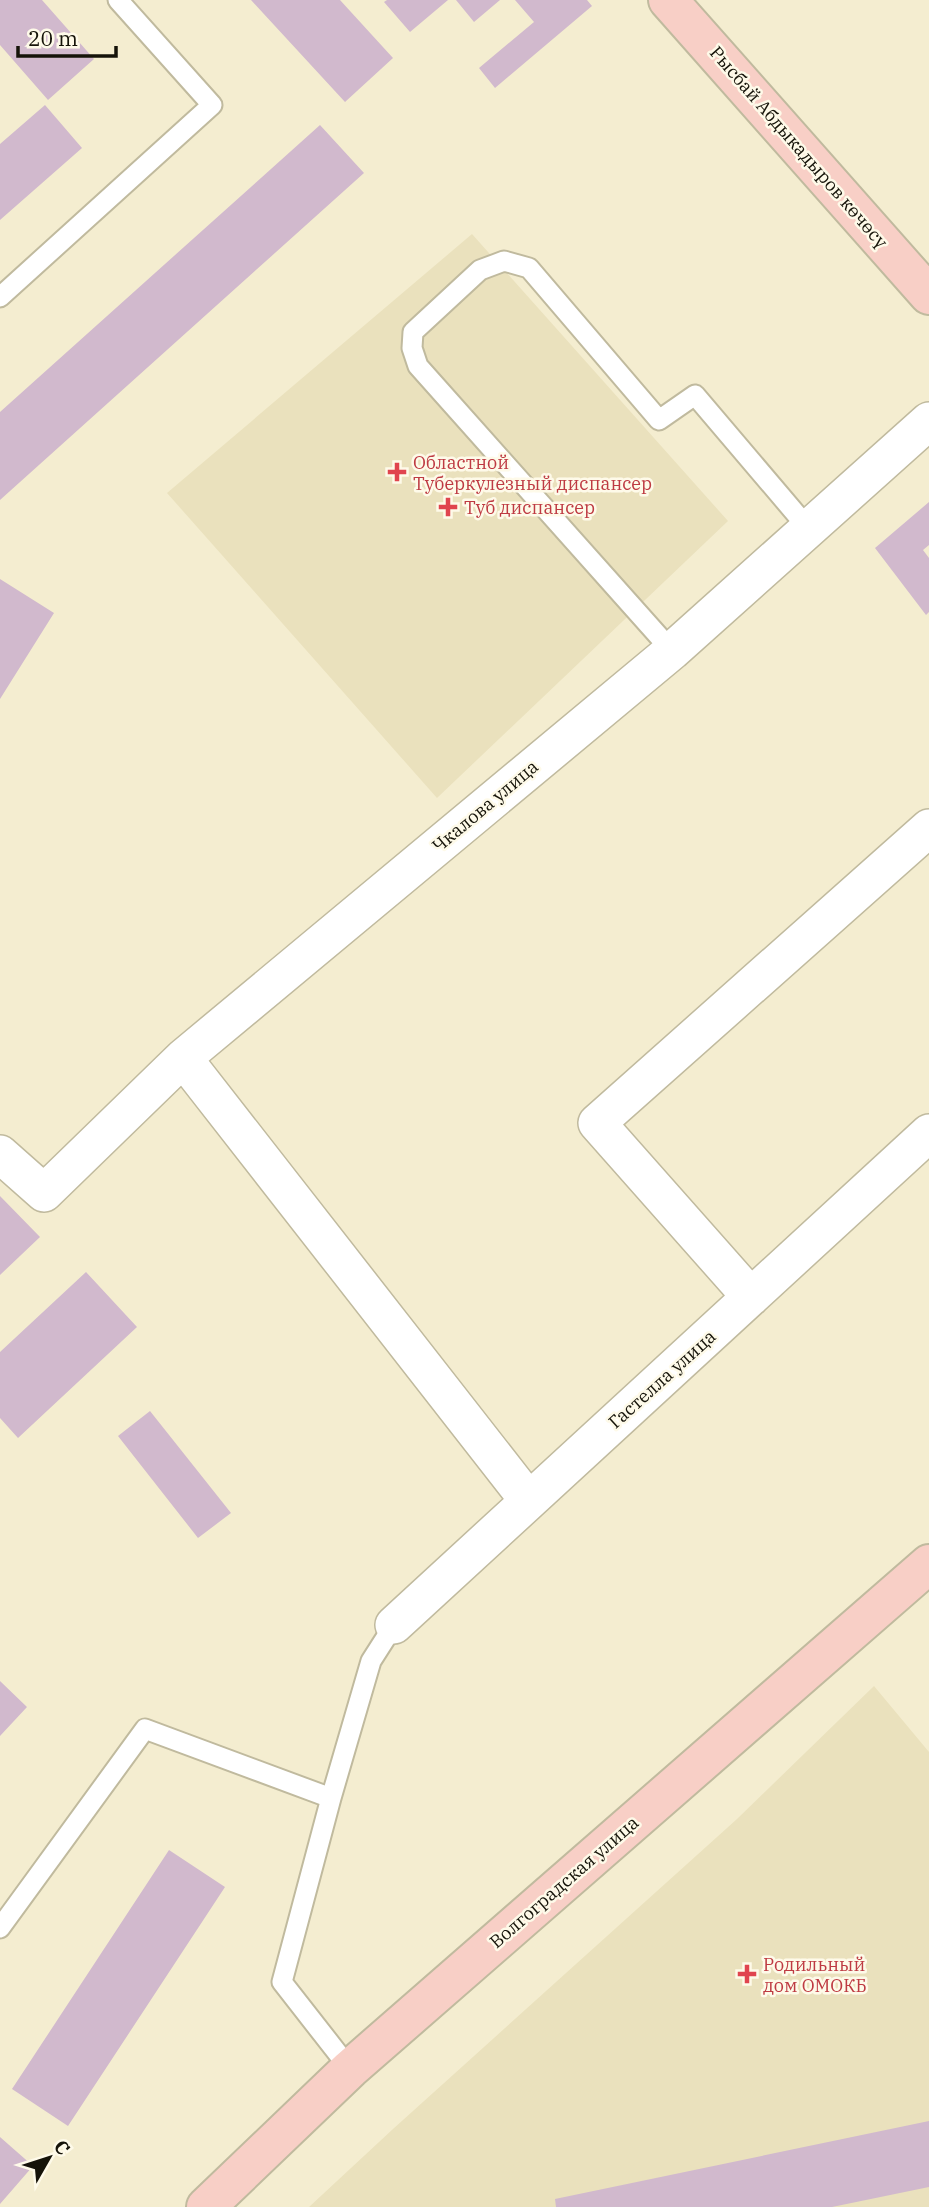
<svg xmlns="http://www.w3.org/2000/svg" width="929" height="2207" font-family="'IBM Plex Serif',serif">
  <rect width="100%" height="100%" fill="#f4edd0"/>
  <path fill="#eae1bd" d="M472,234L728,521L437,798L167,493Z
    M874,1686L929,1752V2207H309L393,2129L737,1819Z"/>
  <path fill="#d1b9cd" d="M0,0H42L94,59L48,100L0,45Z
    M251,0H340L393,58L345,102Z
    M387,0H448L410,32L384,2Z
    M456,0H500L474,22Z
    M515,0H587L592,6L495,88L479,68L534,22Z
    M45,105L82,148L0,220V144Z
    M320,125L364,173L0,500V412Z
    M929,502V545L923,550L929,558V612L926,615L875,548Z
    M0,579L54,613L0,699Z
    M0,1196L40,1237L0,1275Z
    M86,1272L137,1327L18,1438L0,1418V1352Z
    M150,1411L231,1513L198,1538L118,1436Z
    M0,1681L27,1707L0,1736Z
    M169,1850L225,1887L68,2126L12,2089Z
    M929,2121V2187L832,2207H556L555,2199Z
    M0,2137L33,2166L0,2204Z"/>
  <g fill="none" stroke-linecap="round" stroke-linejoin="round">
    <g stroke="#c0ba9e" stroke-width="23">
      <path id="lane" d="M0,297L212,105L118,0
        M672,651L418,366L412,348L413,332L480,270L504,261L529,268L659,420L695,395L808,528
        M331,1798L371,1661L394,1625
        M0,1928L145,1729L331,1798L282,1982L350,2069"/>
    </g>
    <g stroke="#c0ba9e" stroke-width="40">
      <path id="street" d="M183,1058L529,1501
        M0,1154L44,1193L183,1058L672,651L929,421
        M751,1297L597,1123L929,828
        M394,1625L929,1133"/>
    </g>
    <g stroke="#c0ba9e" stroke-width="42">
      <path id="secondary" d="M668,0L929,295
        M206,2207L350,2069L929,1564"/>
    </g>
    <use href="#lane" stroke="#fff" stroke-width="19"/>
    <use href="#street" stroke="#fff" stroke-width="37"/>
    <use href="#secondary" stroke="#f8cfc6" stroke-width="38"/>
  </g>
  <g fill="#e0444e" stroke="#fefae9" stroke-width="2.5">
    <path d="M393.5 461.5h7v7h7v7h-7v7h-7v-7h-7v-7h7z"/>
    <path d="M444.5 496.5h7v7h7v7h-7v7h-7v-7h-7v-7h7z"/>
    <path d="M743.5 1963.5h7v7h7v7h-7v7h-7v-7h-7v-7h7z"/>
  </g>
  <g text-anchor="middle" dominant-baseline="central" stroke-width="5" stroke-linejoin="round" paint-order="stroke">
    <g font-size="18" fill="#151309" stroke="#fefae9">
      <text transform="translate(799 147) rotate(49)">Рысбай Абдыкадыров көчөсү</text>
      <text transform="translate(485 806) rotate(-40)">Чкалова улица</text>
      <text transform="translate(662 1379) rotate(-42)">Гастелла улица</text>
      <text transform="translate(564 1882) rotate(-41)">Волгоградская улица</text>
    </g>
    <g font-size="18" fill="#be3a42" stroke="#fefae9" text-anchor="start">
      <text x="413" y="462">Областной<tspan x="413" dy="21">Туберкулезный диспансер</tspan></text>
      <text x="464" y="507">Туб диспансер</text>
      <text x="763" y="1964">Родильный<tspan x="763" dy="21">дом ОМОКБ</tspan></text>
    </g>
  </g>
  <g transform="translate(49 2158) rotate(51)" stroke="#fefae9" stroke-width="5" paint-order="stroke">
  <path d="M0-5L12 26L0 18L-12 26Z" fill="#151309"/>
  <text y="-10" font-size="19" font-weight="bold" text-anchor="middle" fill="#151309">С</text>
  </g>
  <path d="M18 46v10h98v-10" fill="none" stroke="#151309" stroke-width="3.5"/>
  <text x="28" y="46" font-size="21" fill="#151309" stroke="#fefae9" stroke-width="5" paint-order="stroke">20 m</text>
</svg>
